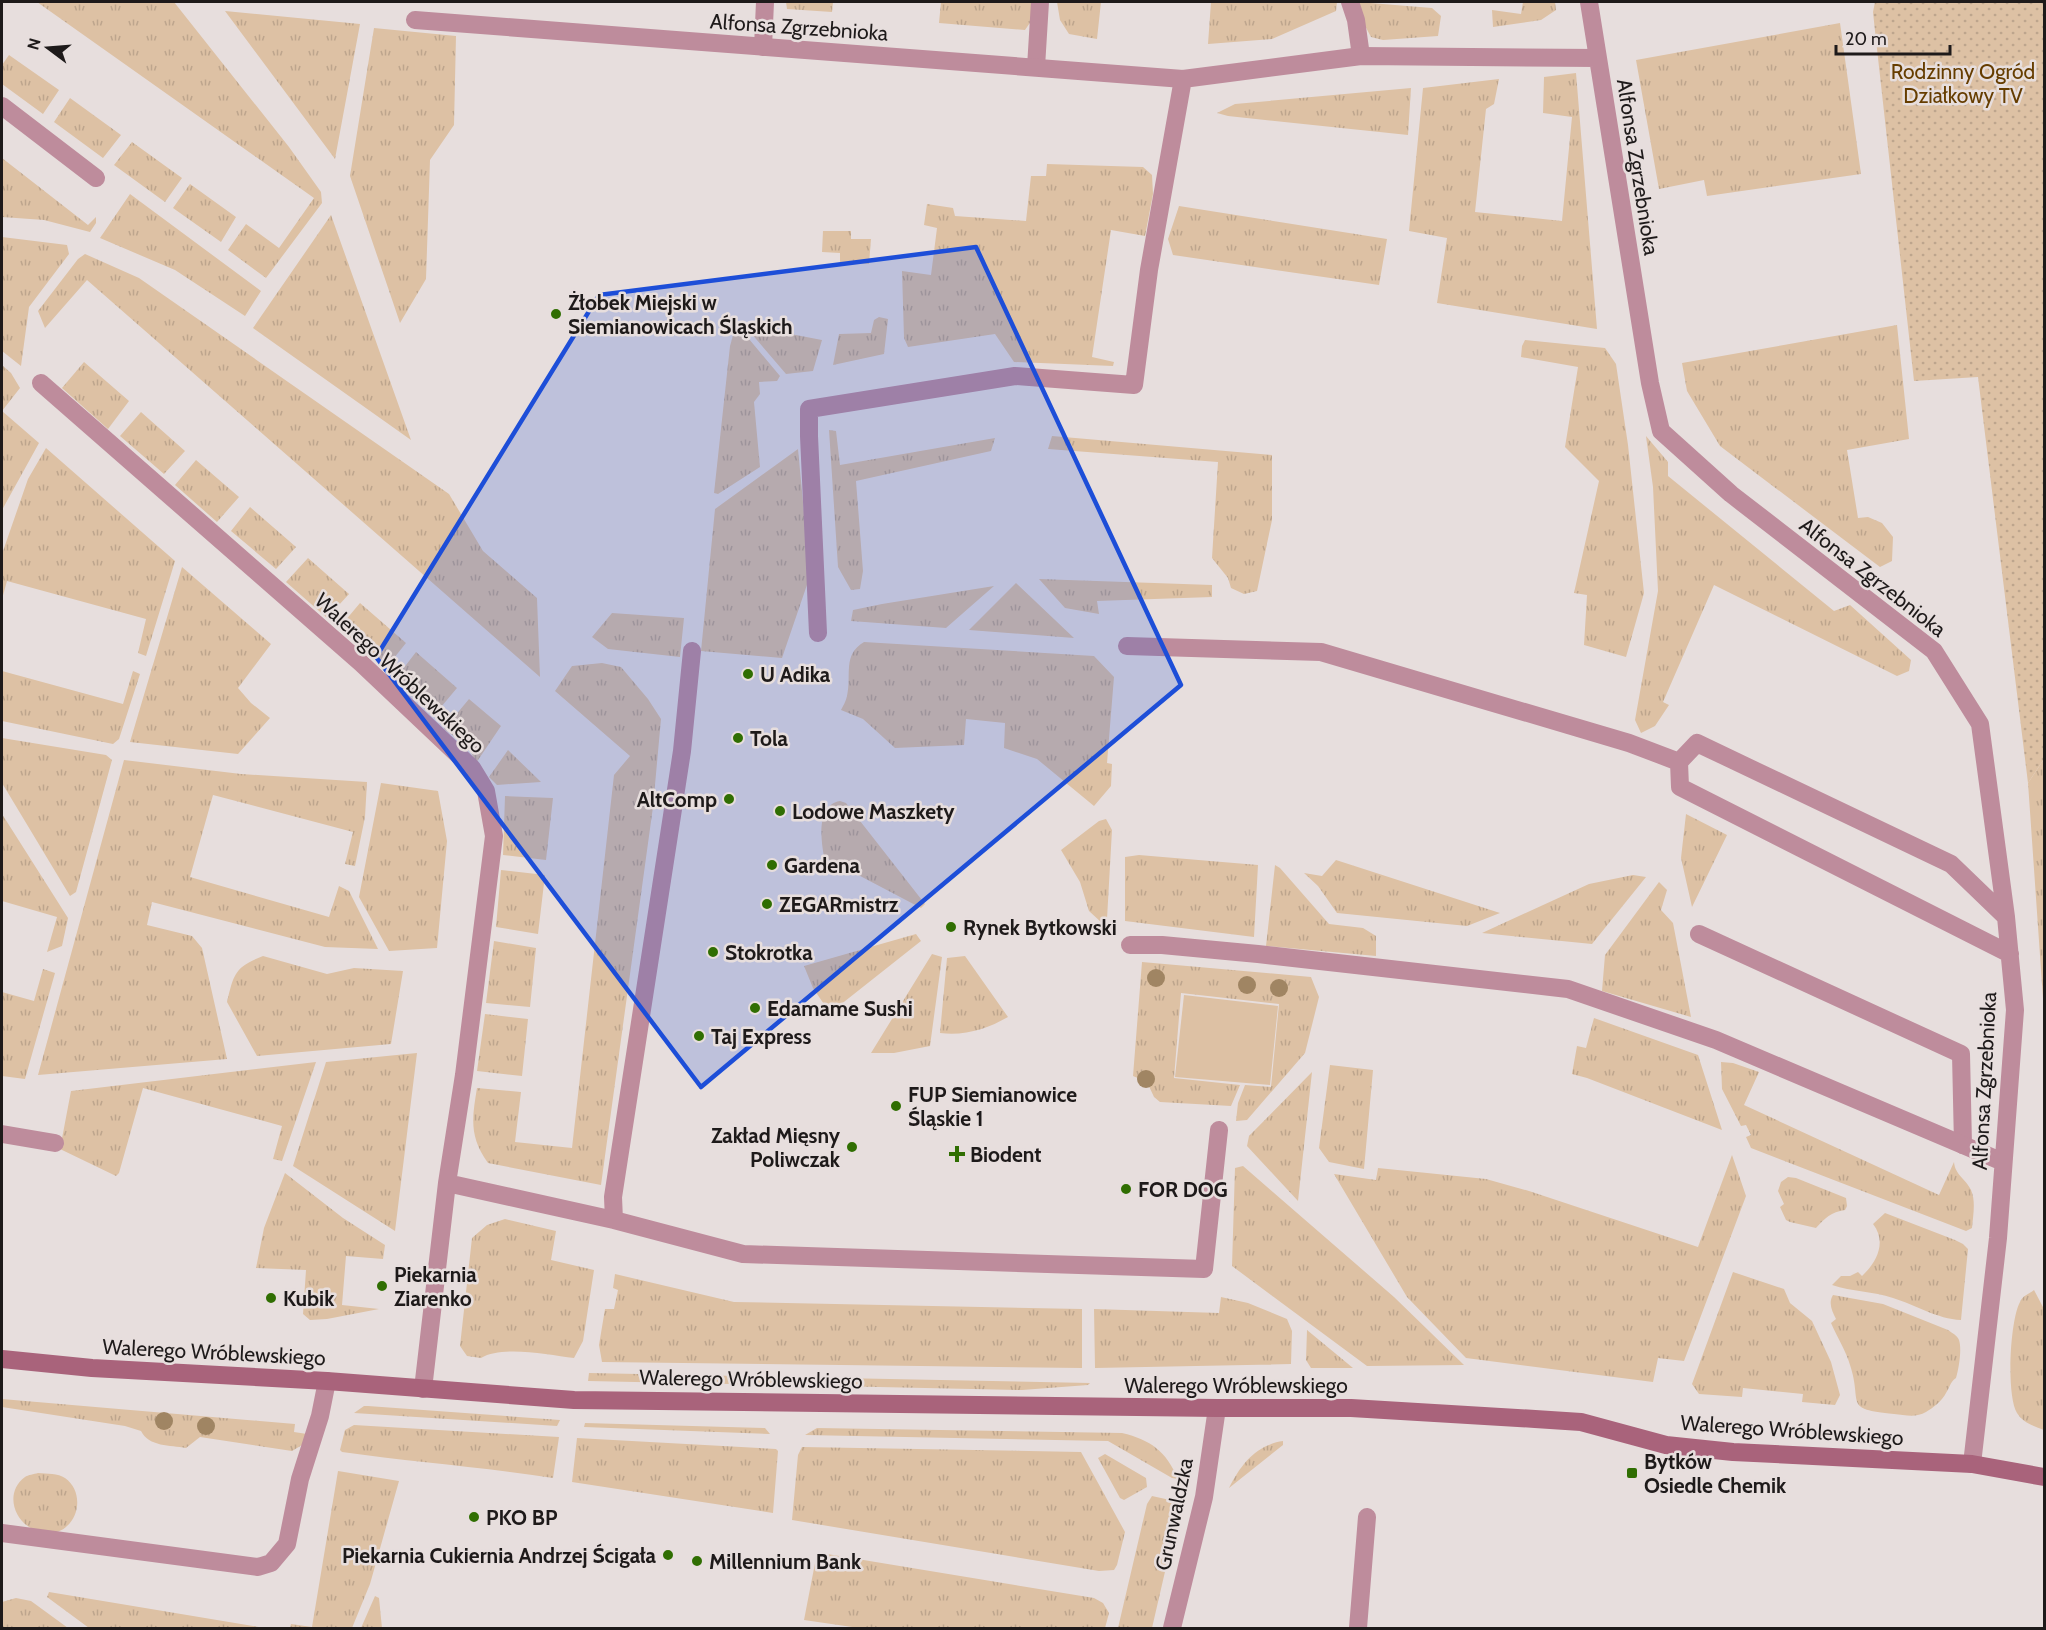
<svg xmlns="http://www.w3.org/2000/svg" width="2046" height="1630" font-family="Cabin,sans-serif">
  <defs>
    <pattern id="grass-tufts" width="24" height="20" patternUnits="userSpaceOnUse" patternTransform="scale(1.5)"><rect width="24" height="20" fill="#ddc1a4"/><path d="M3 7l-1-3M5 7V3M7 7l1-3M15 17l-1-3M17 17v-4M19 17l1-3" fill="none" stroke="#bda58d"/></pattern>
    <pattern id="garden-dots" width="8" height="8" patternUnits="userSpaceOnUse" patternTransform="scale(1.5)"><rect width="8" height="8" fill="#ddc1a4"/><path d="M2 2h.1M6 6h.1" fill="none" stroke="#bda58d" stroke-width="1.8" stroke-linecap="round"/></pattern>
  </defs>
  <rect width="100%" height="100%" fill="#e7dedd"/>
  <path fill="url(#grass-tufts)" d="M37,2H174L289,147L321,192L322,203L266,278L228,250L246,224L279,248L314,198Z
    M786,2H833L832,12L787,9Z
    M941,2H1035L1034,17L1025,30L939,23Z
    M1057,2H1101L1097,39L1069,34L1060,20Z
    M1211,2H1337L1336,11L1272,39L1208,44Z
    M1358,2L1432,8L1441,16L1438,36L1383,40L1371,37L1362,20Z
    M1523,2H1555L1556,10L1541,20L1493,27L1492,10L1521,14Z
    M225,11L360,24L335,159Z
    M1840,23L1861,174L1707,196L1704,180L1659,189L1636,60Z
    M374,28L456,36L454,125L430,160L426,279L400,323L350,176Z
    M9,55L59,90L43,114L2,84V65Z
    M1576,73L1597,329L1437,303L1447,238L1409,231L1423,88L1499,79L1494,104L1486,109L1475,212L1562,221L1572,117L1543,113L1544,77Z
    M1411,88L1408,135L1228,116L1217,113L1235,104Z
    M70,98L121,135L103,158L54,122Z
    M132,142L182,178L165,202L114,165Z
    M2,158L88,225L96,217V223L90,232L44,220L2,217Z
    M1047,164L1143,167L1152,175L1153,194L1145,236L1111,230L1092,357L1114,362L1113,366L1014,362L995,334L908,347L904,338L902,271L931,275L937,228L924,225L927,204L953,208L955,216L1026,221L1031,176H1046Z
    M190,184L236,217L221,242L173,208Z
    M130,194L261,291L245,316L175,270L100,238Z
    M1179,206L1387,239L1379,285L1173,255L1168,239Z
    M331,215L411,440L253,328Z
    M823,231H851V239H871L869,264L840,262V253L822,252Z
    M2,237L67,245L69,254L29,307L21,366L2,351Z
    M85,254L139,278L449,494L483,551L537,598L540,677L87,280L45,328L38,311L78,259Z
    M879,317L888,319L884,354L833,365L839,334L871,333L874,320Z
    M744,325L822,340L813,371L786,374Z
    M1897,325L1909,439L1847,450L1858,518L1868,517L1882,523L1893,537L1892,561L1880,567L1720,446L1687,391L1682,363Z
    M737,330L744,333L780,376L777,381L759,382L760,394L754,402L760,467L718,494L714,493L730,346L734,332Z
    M1525,340L1605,348L1616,364L1628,445L1644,593L1626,657L1584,645L1587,595L1574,593L1599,481L1565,447L1578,367L1521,357L1522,346Z
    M84,362L129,401L108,429L62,388Z
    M2,365L11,373L20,388L2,411L39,443L2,510Z
    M141,412L185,451L164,474L120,436Z
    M829,430L836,431L840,465L995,438L991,451L856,481L863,571L860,589L851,590L838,567Z
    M1052,436L1272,455V520L1257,591L1244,594L1231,588L1228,578L1212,558L1218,462L1048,449Z
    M1646,436L1668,462V476L1834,611L1850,605L1911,660L1909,671L1897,676L1714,585L1663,702L1669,705L1655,726L1641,733L1635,720L1658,591L1653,487Z
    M46,448L175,561L146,656L138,653L146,619L7,581L2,599V554L28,479Z
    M798,449L810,576L782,658L701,651L715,509Z
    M196,460L239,497L217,522L175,485Z
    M250,507L296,547L276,569L231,531Z
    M308,558L349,594L327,618L286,582Z
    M182,567L271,644L238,688L251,703L270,718L238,754L130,742Z
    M1039,579L1212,585V597L1097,601L1099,614L1065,608Z
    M1016,583L1074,638L969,630Z
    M994,586L946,628L851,621L853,610L882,604Z
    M360,603L406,643L386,668L339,628Z
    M612,613L684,618L680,657L608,649L592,637Z
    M864,642L1094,656L1114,677L1107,763L1112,764L1111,786L1094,806L1037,759L1004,748L1005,723L966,719L964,745L895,748L863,719L841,710C843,706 846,701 847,696C852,675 842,655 864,642Z
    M416,652L457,688L436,713L396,678Z
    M602,663L621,667L648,699L661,719L653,807L601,1185L488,1163C469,1137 472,1118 477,1088L521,1092L515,1142L572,1148L614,775L630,756L555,691L572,666Z
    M2,671L123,704L133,671L140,674L119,739L113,744L2,721Z
    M469,699L501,726L476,763L468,746L444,729Z
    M2,738L106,755L112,760L76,892L70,896L2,783Z
    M508,750L541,782L497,785L489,777Z
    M2044,759V1013L2028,783Z
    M124,760L241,774L367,782L365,817L355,866L345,864L353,832L213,795L190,877L329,917L339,886L349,891L378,949L325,947L152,902L147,925L192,936L202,948L227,1059L38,1075Z
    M381,783L438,791L447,841L437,948L389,951L359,897Z
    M505,796L553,798L546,860L503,855Z
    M840,801L846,803L925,904L921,908L824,857C821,840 816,805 840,801Z
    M2,814L68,918L62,946L47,952L57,917L2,901Z
    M1686,814L1727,835L1692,907L1681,858Z
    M1106,819L1112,830L1107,919L1102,923L1089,911L1080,882L1061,850L1099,821Z
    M1139,855L1258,865L1254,937L1125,921V857Z
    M1336,860L1500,913L1467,926L1337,913L1318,886L1304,873L1322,876Z
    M1275,865L1280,868L1329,924L1363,928L1376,936V956L1266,946Z
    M501,870L545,875L538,934L496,927Z
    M1633,875L1646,877L1592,944L1482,933L1589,884Z
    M1659,882L1667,890L1661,910L1673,923L1691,1017L1602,991L1605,955Z
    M916,934L921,941L830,1013L813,988L804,966Z
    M494,941L536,948L530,1007L486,1003Z
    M932,954L942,957L930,1046L894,1053H871Z
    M263,956L327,974L354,968L403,971L391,1044L257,1056L227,1002C234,973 235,967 263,956Z
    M965,956L1008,1017C987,1029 965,1036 940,1033L947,958Z
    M1142,962L1311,977L1319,997L1305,1053L1247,1120L1236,1121L1238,1103L1245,1085L1271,1087L1279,1004L1181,993L1174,1078L1240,1085L1231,1106L1160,1102L1154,1097L1147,1082L1133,1076Z
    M43,969L55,973L25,1079L2,1076V992L34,1001Z
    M485,1014L528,1019L522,1076L477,1071Z
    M1594,1018L1698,1055L1722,1130L1587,1078L1572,1074L1577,1046L1586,1048Z
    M417,1053L395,1231L293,1166L326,1062Z
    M316,1062L282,1161L273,1159L282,1126L143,1088L119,1173L116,1176L60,1149L71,1091Z
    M1721,1062L1733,1063L1759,1072L1744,1105L1939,1195L1954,1162C1955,1175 1966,1179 1971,1190C1976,1201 1973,1216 1972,1228L1966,1231L1751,1148L1746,1137L1751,1135L1746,1125L1741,1126L1722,1089Z
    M1330,1065L1373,1070L1364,1169L1329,1162L1319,1148Z
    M1312,1072L1298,1201L1247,1146L1249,1136Z
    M1732,1155L1746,1196L1684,1361L1658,1358L1653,1382L1466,1358L1407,1297L1334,1174L1376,1180L1378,1168L1486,1179L1529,1191L1698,1247Z
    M1243,1166L1394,1297L1464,1365L1367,1366L1232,1266L1235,1168Z
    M285,1173L343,1218L385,1245L383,1259L346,1256L342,1305L379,1309L327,1319L310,1320L303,1314L306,1270L256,1268L264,1228Z
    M1788,1177L1796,1178L1846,1198L1847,1206L1845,1210C1831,1212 1825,1218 1816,1228L1790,1222L1786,1220L1780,1207L1784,1204L1778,1191L1781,1182Z
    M1885,1213L1955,1240L1963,1244L1968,1249L1961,1320C1937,1319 1916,1305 1893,1298C1873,1291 1852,1292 1832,1285L1841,1276H1850L1858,1272L1862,1276C1877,1262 1887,1242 1873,1224Z
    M505,1219L556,1231L551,1260L594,1270L583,1341L574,1358C548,1355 503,1345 481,1358L467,1356L460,1346L472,1238L487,1225Z
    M1733,1272L1784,1289L1790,1303L1812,1321L1831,1362L1840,1395L1835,1405L1802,1402L1803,1394L1743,1388L1742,1397L1699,1394L1692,1384Z
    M615,1274L734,1302L1082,1309V1368L602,1362L599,1345L605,1309H614L618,1290L613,1288Z
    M2034,1290L2044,1309V1430C2034,1426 2023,1423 2017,1413C2006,1395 2010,1320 2020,1302C2022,1296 2029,1294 2034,1290Z
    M1833,1295L1883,1304L1948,1330C1952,1333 1957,1335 1959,1340C1962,1349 1959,1368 1956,1378C1950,1382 1950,1387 1946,1393C1942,1401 1933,1408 1926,1412C1916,1418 1905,1415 1894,1414C1842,1409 1863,1404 1850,1365C1846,1351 1837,1337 1831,1323L1836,1319C1832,1311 1828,1303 1833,1295Z
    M1221,1297L1248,1303L1287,1319L1292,1331L1291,1364L1095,1368L1094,1309L1219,1313Z
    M1307,1330L1353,1368H1311L1306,1360Z
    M589,1373L1090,1383L1088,1385L1022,1390L588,1381Z
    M2,1399L295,1424L294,1432L307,1434L302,1445L292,1451L200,1437L186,1448C170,1445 149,1447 141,1431L125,1426L2,1407Z
    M364,1406H368L560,1420L557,1426L354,1413Z
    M585,1423L765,1428L770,1434L584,1427Z
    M354,1425L559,1437L553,1478C483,1467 412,1462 342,1452L340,1450L345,1430Z
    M817,1428L1122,1433C1151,1440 1166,1451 1178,1479L1172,1478L1108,1441L805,1435Z
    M577,1438L776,1449L778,1451L773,1513L572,1482Z
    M1283,1441V1445L1229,1488C1241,1464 1256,1445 1283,1441Z
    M802,1447L1081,1452L1125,1532L1117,1565L1114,1570L1099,1571L792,1520L798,1455Z
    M1105,1454L1146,1478L1147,1487L1124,1500L1120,1498L1098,1458Z
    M338,1471L399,1481L370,1584L352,1628H290L291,1624L312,1627Z
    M38,1473C47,1474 58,1473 65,1478C81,1489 81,1514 67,1526C60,1533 51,1534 42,1532C16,1528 2,1494 25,1477C28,1475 34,1474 38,1473Z
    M1152,1496L1179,1502V1511L1152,1628H1118L1147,1504Z
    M821,1553L1094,1598L1103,1603L1109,1613L1105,1628H859L804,1620L816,1558Z
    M49,1592L265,1628H89L47,1597Z
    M375,1596L379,1598L382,1628H361Z
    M16,1598L31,1601L68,1628H2V1602Z"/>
  <path fill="url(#garden-dots)" d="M1875,2H2044V759L2028,783L1978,377L1914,381L1875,31L1873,12Z"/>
  <path fill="#ddc1a4" d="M1184,995L1278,1006L1270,1085L1175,1077Z"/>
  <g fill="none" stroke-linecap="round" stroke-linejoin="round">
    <path stroke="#be8c9c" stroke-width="18" d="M1350,2L1356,20L1361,56
      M763,47L765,2
      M1036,67L1040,2
      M1699,934L1961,1054L1963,1145
      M2,1533L258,1567L271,1563L287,1544L300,1479L320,1416L327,1381
      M1358,1628L1367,1517"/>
    <path stroke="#be8c9c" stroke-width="18" d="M1589,2L1650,383L1661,431L1731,494L1934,651L1980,724L2006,917L2015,1010L1998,1238L1972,1464
      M415,20L1183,79L1361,56L1598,58
      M2,106L96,178
      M41,383L361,663L472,768L486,791L494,836L464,1075L447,1183L423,1389
      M818,633L809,436V409L1015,376L1134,385L1149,270L1183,79
      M1127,646L1321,652L1629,743L1679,762
      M2006,917L1951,864L1697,743L1679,762L1680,787L2010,954
      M1130,945H1162L1258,954L1568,989L1716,1040L2003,1162
      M2,1134L55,1143
      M447,1183L614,1220L743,1254L1204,1269L1219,1130
      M614,1220L613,1197L682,751L692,651
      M1172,1628L1204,1497L1217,1408"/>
    <path stroke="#a9637b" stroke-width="18" d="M2,1359L92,1368L327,1381L574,1400L1217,1408H1351L1535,1419L1581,1422L1666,1445L1733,1452L1972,1464L2044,1477"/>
  </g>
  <g fill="#a08563">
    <circle cx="1156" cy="978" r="9"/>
    <circle cx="1247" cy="985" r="9"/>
    <circle cx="1279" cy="988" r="9"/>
    <circle cx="1146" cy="1079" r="9"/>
    <circle cx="164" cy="1421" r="9"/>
    <circle cx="206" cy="1426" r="9"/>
  </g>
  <path fill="#1d4ed8" fill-opacity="0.2" stroke="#1d4ed8" stroke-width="4.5" stroke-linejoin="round" d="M976,247L1181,685L701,1087L376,657L599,295Z"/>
  <g fill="#306e02" stroke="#e7dedd" stroke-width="2">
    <circle cx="556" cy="314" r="6"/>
    <circle cx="748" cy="674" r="6"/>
    <circle cx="738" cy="738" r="6"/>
    <circle cx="729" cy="799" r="6"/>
    <circle cx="780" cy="811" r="6"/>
    <circle cx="772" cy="865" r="6"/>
    <circle cx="767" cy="904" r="6"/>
    <circle cx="951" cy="927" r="6"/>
    <circle cx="713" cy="952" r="6"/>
    <circle cx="755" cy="1008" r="6"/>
    <circle cx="699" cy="1036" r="6"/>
    <circle cx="896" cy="1106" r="6"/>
    <circle cx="852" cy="1147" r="6"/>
    <path d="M954 1145h6v6h6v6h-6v6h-6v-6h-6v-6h6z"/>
    <circle cx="1126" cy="1189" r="6"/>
    <circle cx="382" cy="1286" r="6"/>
    <circle cx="271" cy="1298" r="6"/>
    <rect x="1626" y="1467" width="12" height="12" rx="3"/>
    <circle cx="474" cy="1517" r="6"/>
    <circle cx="668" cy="1555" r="6"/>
    <circle cx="697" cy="1561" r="6"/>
  </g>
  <g text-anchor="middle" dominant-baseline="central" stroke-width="5" stroke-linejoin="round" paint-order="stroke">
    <g font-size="21" fill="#1e1a1a" stroke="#e7dedd">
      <text transform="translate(799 27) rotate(4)">Alfonsa Zgrzebnioka</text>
      <text transform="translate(1638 167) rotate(81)">Alfonsa Zgrzebnioka</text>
      <text transform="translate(1873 577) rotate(38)">Alfonsa Zgrzebnioka</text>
      <text transform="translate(400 673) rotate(43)">Walerego Wróblewskiego</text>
      <text transform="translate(1984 1081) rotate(-87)">Alfonsa Zgrzebnioka</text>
      <text transform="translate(214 1352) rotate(3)">Walerego Wróblewskiego</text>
      <text transform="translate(751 1379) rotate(1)">Walerego Wróblewskiego</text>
      <text x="1236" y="1385">Walerego Wróblewskiego</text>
      <text transform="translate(1792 1430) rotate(4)">Walerego Wróblewskiego</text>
      <text transform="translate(1174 1514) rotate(-78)">Grunwaldzka</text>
    </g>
    <g font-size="21" fill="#663d00" stroke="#e7dedd">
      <text x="1963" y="71">Rodzinny Ogród<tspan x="1963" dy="24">Działkowy TV</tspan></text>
    </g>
    <g font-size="21" font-weight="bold" fill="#1e1a1a" stroke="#e7dedd" text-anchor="start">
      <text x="568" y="302">Żłobek Miejski w<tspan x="568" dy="24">Siemianowicach Śląskich</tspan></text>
      <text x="760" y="674">U Adika</text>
      <text x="750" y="738">Tola</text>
      <text x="717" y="799" text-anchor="end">AltComp</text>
      <text x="792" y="811">Lodowe Maszkety</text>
      <text x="784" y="865">Gardena</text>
      <text x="779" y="904">ZEGARmistrz</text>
      <text x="963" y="927">Rynek Bytkowski</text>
      <text x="725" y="952">Stokrotka</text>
      <text x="767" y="1008">Edamame Sushi</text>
      <text x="711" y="1036">Taj Express</text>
      <text x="908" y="1094">FUP Siemianowice<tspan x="908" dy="24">Śląskie 1</tspan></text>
      <text x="840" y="1135" text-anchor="end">Zakład Mięsny<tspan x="840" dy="24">Poliwczak</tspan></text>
      <text x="970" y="1154">Biodent</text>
      <text x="1138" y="1189">FOR DOG</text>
      <text x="394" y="1274">Piekarnia<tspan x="394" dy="24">Ziarenko</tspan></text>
      <text x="283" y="1298">Kubik</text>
      <text x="1644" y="1461">Bytków<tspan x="1644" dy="24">Osiedle Chemik</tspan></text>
      <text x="486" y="1517">PKO BP</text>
      <text x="656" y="1555" text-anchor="end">Piekarnia Cukiernia Andrzej Ścigała</text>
      <text x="709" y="1561">Millennium Bank</text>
    </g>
  </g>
  <rect width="2046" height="1630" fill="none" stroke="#1e1a1a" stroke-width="6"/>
  <g transform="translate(48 48) rotate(286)" stroke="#e7dedd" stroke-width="4.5" paint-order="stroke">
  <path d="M0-4.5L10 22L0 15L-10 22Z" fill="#1e1a1a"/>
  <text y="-9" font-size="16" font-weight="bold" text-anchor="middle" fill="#1e1a1a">N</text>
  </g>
  <path d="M1836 45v9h114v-9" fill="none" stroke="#1e1a1a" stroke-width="3"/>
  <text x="1845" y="45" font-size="18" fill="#1e1a1a" stroke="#e7dedd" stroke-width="4.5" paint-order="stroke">20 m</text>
</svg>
